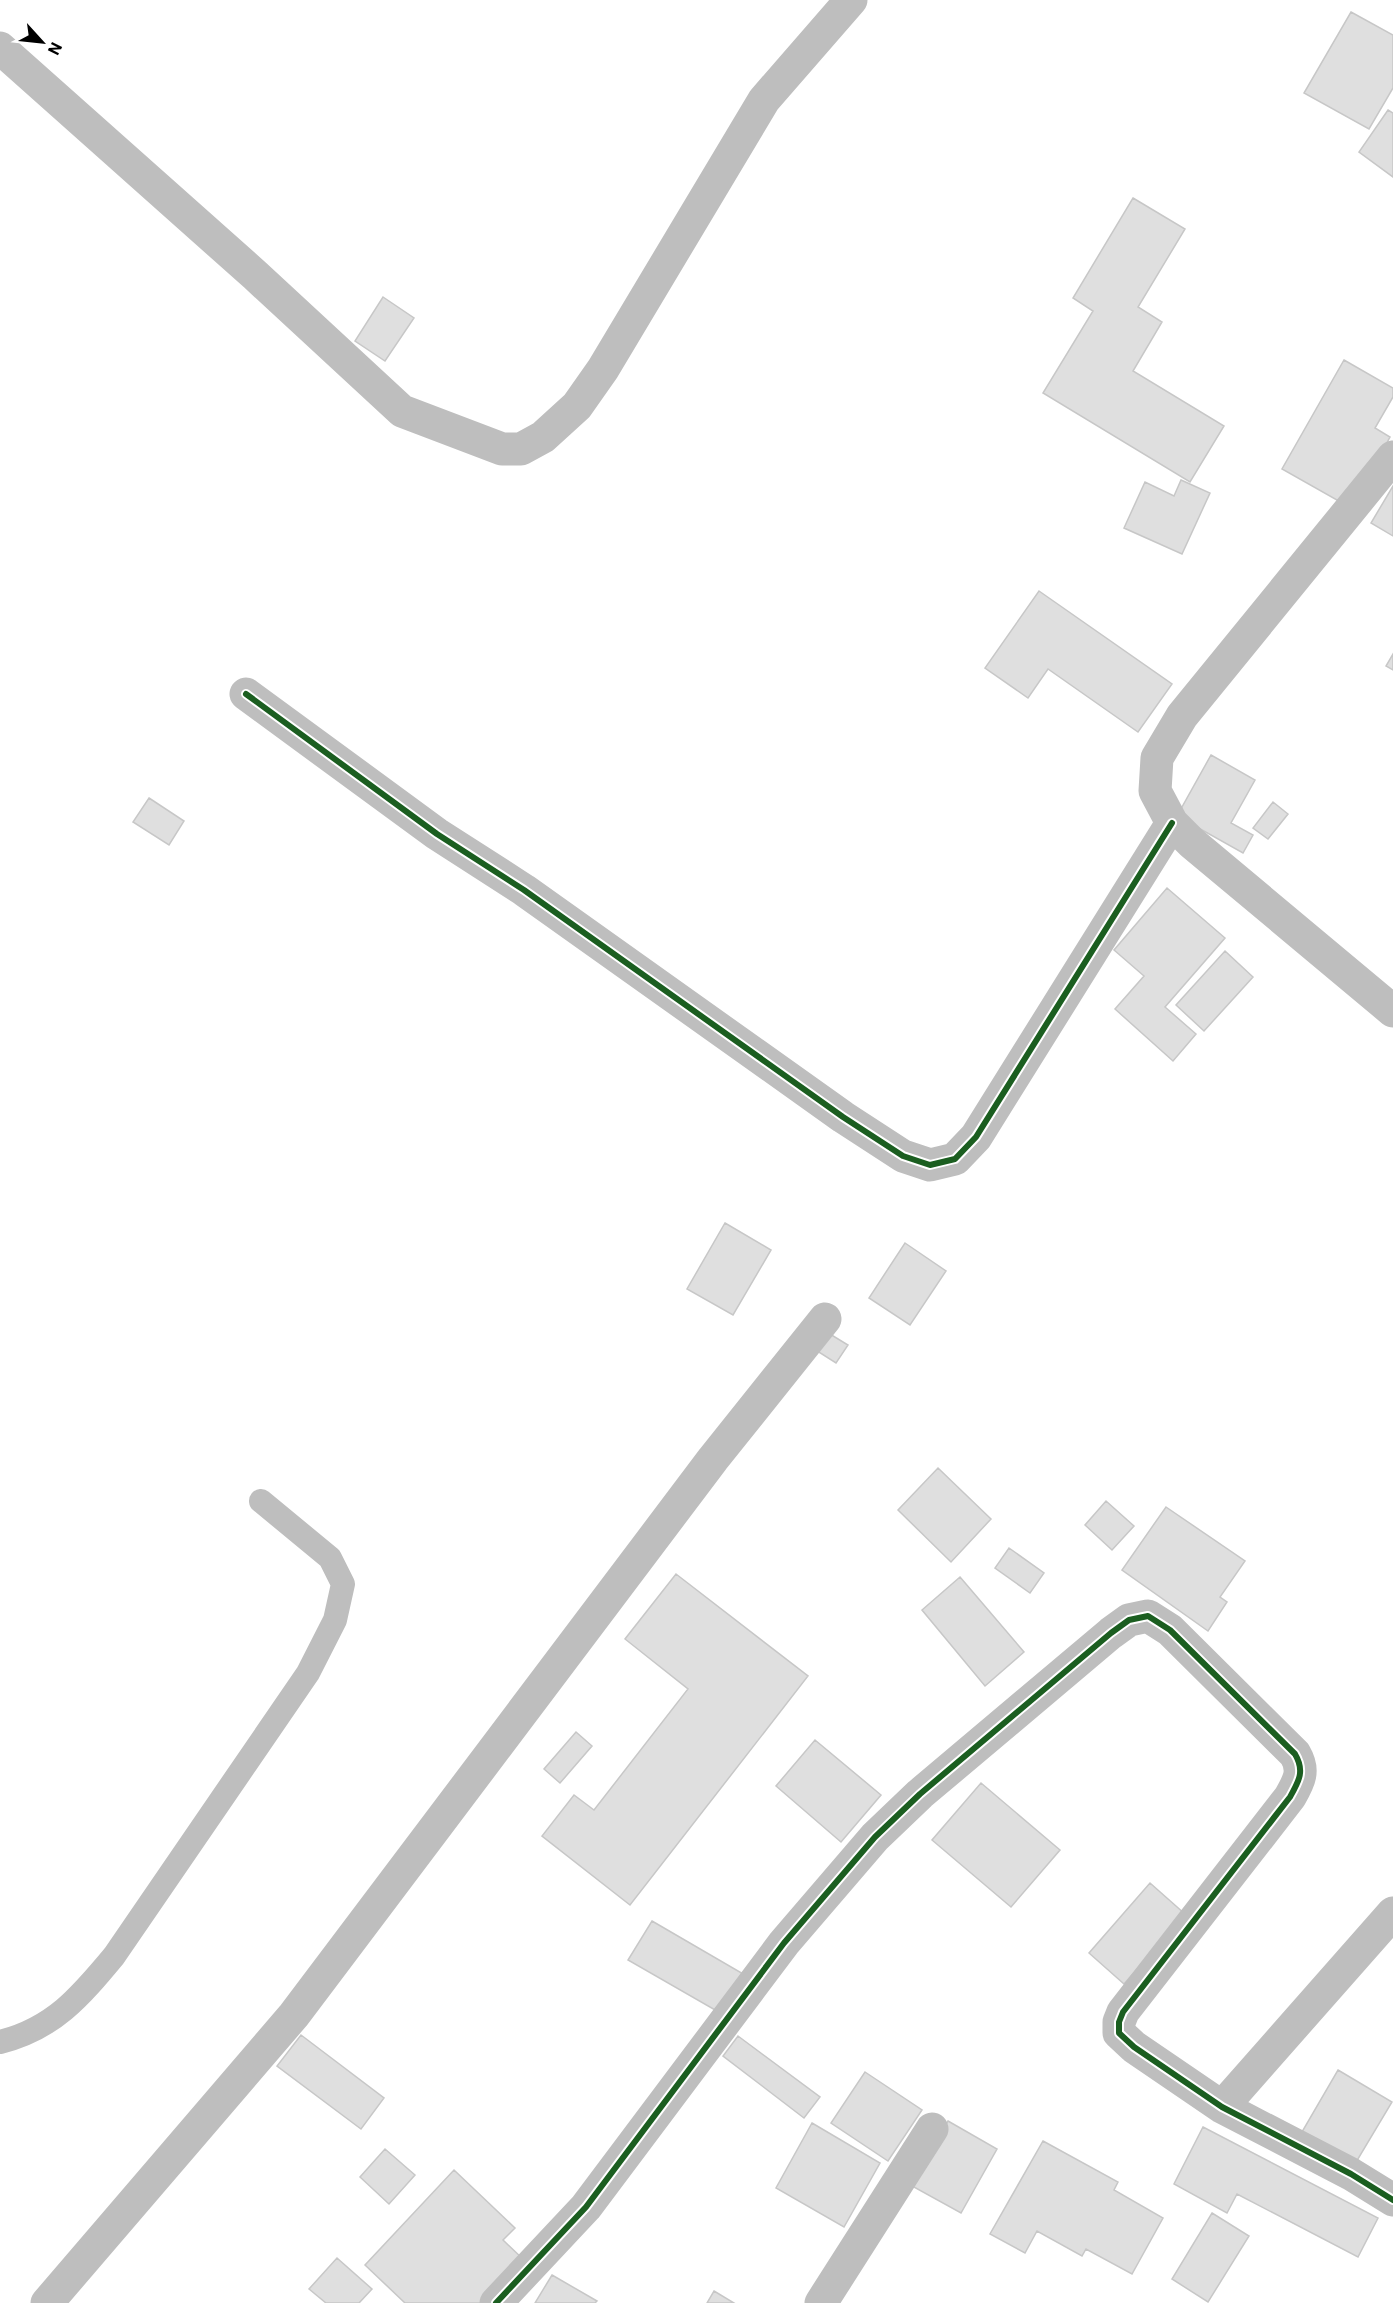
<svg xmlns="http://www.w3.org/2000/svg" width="1393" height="2303" font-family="Roboto,sans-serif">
  <rect width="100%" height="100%" fill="#fff"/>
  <path fill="#dfdfdf" stroke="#c7c7c7" stroke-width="1.5" d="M1351,12L1393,35V88L1369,129L1304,93Z
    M1388,110L1393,113V177L1359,152Z
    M1133,198L1185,229L1138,307L1162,322L1133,371L1224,426L1190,482L1043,393L1093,311L1073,298Z
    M383,297L414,318L385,361L355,341Z
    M1344,360L1393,388V397L1375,428L1390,437L1351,508L1282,469Z
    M1181,480L1210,493L1182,554L1124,528L1145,482L1174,496Z
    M1393,486V536L1371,523Z
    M1039,591L1172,684L1138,732L1048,669L1028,698L985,668Z
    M1393,654V670L1386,666Z
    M1211,755L1255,780L1231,823L1253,835L1243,853L1177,816Z
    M149,798L184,821L169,845L133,822Z
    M1273,802L1288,814L1268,839L1253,828Z
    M1167,888L1225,938L1165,1007L1196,1034L1173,1061L1115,1009L1144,976L1114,950Z
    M1225,951L1253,977L1204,1031L1176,1005Z
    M725,1223L771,1250L733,1315L687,1289Z
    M905,1243L946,1271L910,1325L869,1298Z
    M825,1331L848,1345L836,1363L814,1349Z
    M938,1468L991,1519L951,1562L898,1510Z
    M1106,1501L1134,1526L1112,1550L1085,1525Z
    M1166,1507L1245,1561L1220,1597L1227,1602L1208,1631L1122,1570Z
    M1009,1548L1044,1573L1030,1593L995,1568Z
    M676,1574L808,1676L630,1905L542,1836L574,1795L594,1810L688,1689L625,1639Z
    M960,1577L1024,1652L985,1686L922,1610Z
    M576,1732L592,1746L560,1783L544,1769Z
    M815,1740L881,1795L841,1842L776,1786Z
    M981,1783L1060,1850L1011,1907L932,1840Z
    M1150,1883L1185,1914L1124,1984L1089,1953Z
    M652,1921L745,1975L722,2014L628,1960Z
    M301,2035L384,2098L361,2129L277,2066Z
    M738,2036L820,2097L804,2118L723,2056Z
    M1338,2070L1392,2102L1352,2169L1299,2137Z
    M865,2072L922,2110L888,2161L831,2123Z
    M948,2121L997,2149L961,2213L912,2186Z
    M812,2123L880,2163L844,2227L776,2188Z
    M1203,2127L1378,2218L1358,2257L1237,2194L1227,2213L1174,2184Z
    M1043,2141L1118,2182L1114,2190L1163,2218L1132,2274L1086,2249L1082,2256L1037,2231L1025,2253L990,2234Z
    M385,2149L415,2175L389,2204L360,2177Z
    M454,2170L515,2228L503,2240L525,2261L486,2303H405L365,2265Z
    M1212,2213L1249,2236L1208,2302L1172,2279Z
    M337,2258L372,2289L359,2303H326L309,2289Z
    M552,2275L597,2301L595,2303H535Z
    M714,2291L734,2303H707Z"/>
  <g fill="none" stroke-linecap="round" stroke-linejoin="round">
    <path stroke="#bebebe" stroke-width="24" d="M0,2042C53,2029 80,1997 114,1956L308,1673L335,1620L343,1584L330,1558L261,1501"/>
    <path stroke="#bebebe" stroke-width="33" d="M0,48L255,275L402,411L502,449H521L543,437L577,406L603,369L764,100L851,0
      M1393,457L1182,716L1157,758L1155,791L1172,823L1192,843L1393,1011
      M246,694L437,834L524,890L843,1117L903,1156L930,1165L955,1159L976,1137L1172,823
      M1222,2107L1393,1913
      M47,2303L294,2015L713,1459L825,1319
      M496,2303L586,2207L784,1943L875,1837L920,1794L1111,1633L1129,1620L1148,1616L1170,1630L1295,1754C1305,1771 1299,1781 1290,1797L1123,2012L1119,2022V2033L1134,2047L1222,2107L1351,2174L1393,2200
      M821,2303L932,2129"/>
    <g stroke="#fff" stroke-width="10">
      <path id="cycleway" d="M246,694L437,834L524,890L843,1117L903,1156L930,1165L955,1159L976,1137L1172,823
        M496,2303L586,2207L784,1943L875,1837L920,1794L1111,1633L1129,1620L1148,1616L1170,1630L1295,1754C1305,1771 1299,1781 1290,1797L1123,2012L1119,2022V2033L1134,2047L1222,2107L1351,2174L1393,2200"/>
    </g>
    <use href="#cycleway" stroke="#1b5e20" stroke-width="6"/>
  </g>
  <g transform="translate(42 42) rotate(117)" stroke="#ffffff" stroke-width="4.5" paint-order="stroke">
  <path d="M0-4.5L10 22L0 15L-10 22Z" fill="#000000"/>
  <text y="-9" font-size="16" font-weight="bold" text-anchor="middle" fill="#000000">N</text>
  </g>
</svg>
